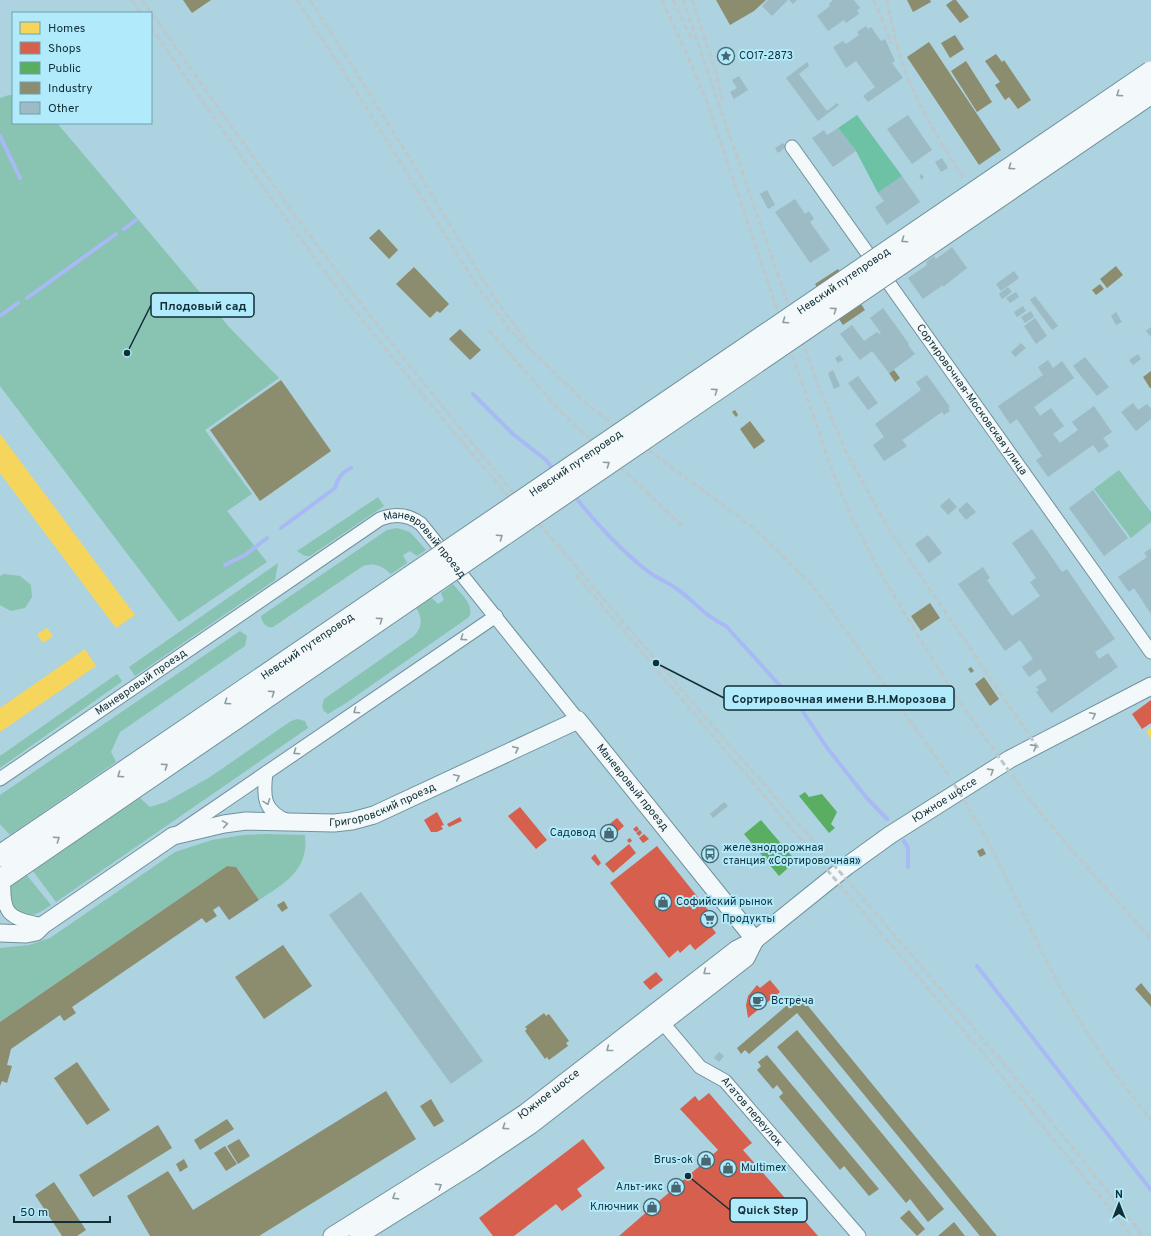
<svg xmlns="http://www.w3.org/2000/svg" width="1151" height="1236" font-family="Overpass,sans-serif">
  <rect width="100%" height="100%" fill="#acd3df"/>
  <path fill="#89c3b1" d="M9,95H13V123H57L230,328L279,378L205,430L252,494L227,511L267,562L179,622L0,386V98Z
    M1119,470L1151,512V522L1131,538L1094,489Z
    M378,497L384,506L310,556H305L297,551Z
    M397,528L410,532L426,550L417,556L410,551L403,555L407,563L391,574C382,566 375,562 363,566L273,627C266,628 262,623 261,616L387,530Z
    M278,563L275,580L135,676L129,667Z
    M4,574L20,576L31,585L32,597L25,608L11,611L0,605V576Z
    M453,584C460,593 475,605 469,617L346,703L328,714L324,711L322,707L324,699L414,636C422,628 423,618 416,608L432,598L438,604L444,600L441,593Z
    M240,631L247,636L245,646L120,732L111,752L116,762L10,835L0,824V795Z
    M117,674L122,681L120,683L0,768V756Z
    M297,719L305,721L308,728L56,902L33,871L140,798L150,807L166,802L210,777L291,721Z
    M265,834L305,835C309,870 285,883 259,900L236,867L227,866L0,1022V948L29,945L50,938L175,852L212,840L243,835Z
    M25,873L51,905C34,917 30,918 11,909L6,895L10,885Z"/>
  <path fill="#6dc2a6" d="M857,115L902,176L878,193L856,151L838,128Z"/>
  <path fill="#f6d55c" d="M0,434L135,615L116,628L0,473Z
    M47,628L53,636L43,643L37,634Z
    M85,649L96,666L0,732V708Z
    M1151,728V739L1146,731Z"/>
  <path fill="#d6604d" d="M1151,700V723L1142,729L1132,714Z
    M520,807L547,840L536,849L508,816Z
    M437,812L444,825L441,826L443,829L437,832H431L424,820Z
    M460,817L462,821L449,827L447,824Z
    M617,818L624,826L614,835L607,826Z
    M637,826L639,830L636,832L633,829Z
    M640,830L642,833L639,836L636,833Z
    M644,834L649,839L643,843L639,838Z
    M630,838L632,841L629,843L627,840Z
    M629,844L636,853L613,873L605,864Z
    M657,846L716,920L710,925L716,933L695,950L690,944L680,953L678,950L669,958L610,883Z
    M595,854L601,863L598,866L591,858Z
    M656,972L663,980L650,990L643,982Z
    M770,980L780,992L748,1018L746,1005L748,996L757,985L760,988Z
    M709,1093L752,1143L743,1150L818,1236H619L718,1150L680,1109L695,1096L699,1101Z
    M583,1139L605,1168L577,1189L582,1196L562,1211L556,1204L514,1236H493L479,1218Z"/>
  <path fill="#5aae61" d="M805,792L809,797L822,794L837,812L831,824L835,828L829,833L799,796Z
    M761,820L796,861L779,876L744,834Z"/>
  <path fill="#8c8c6e" d="M183,0H211L192,13Z
    M716,0H766L754,11L730,25Z
    M907,0H930L931,2L913,12Z
    M953,0H956L969,17L960,23L946,5Z
    M955,35L964,49L950,58L941,43Z
    M929,42L1001,150L979,165L907,57Z
    M996,54L1002,62L1004,60L1031,100L1018,109L1009,97L1005,100L995,85L1000,82L985,61Z
    M966,61L992,102L977,112L951,71Z
    M379,229L398,250L389,259L369,238Z
    M1116,266L1123,275L1107,288L1100,279Z
    M414,267L449,304L440,313L437,311L430,318L396,284Z
    M838,269L865,310L843,325L815,284Z
    M1100,284L1104,289L1096,295L1092,290Z
    M460,329L481,350L470,360L449,339Z
    M894,370L900,378L895,382L889,373Z
    M1151,371V388H1150L1143,377Z
    M281,380L331,451L260,501L210,430Z
    M735,410L738,415L736,417L732,412Z
    M750,421L765,441L754,449L740,429Z
    M930,603L940,618L921,631L911,616Z
    M971,667L974,671L971,673L968,669Z
    M984,677L999,699L990,706L975,684Z
    M983,848L986,854L980,857L977,851Z
    M227,866L236,867L259,900L229,920L219,906L213,910L217,916L206,923L202,918L72,1007L76,1013L64,1021L60,1015L11,1049L7,1065L12,1066L7,1083L2,1081L0,1086V1022Z
    M284,901L288,908L282,912L277,905Z
    M283,945L312,986L264,1019L235,977Z
    M1141,983L1151,995V1007L1135,989Z
    M799,995L997,1236H980L797,1013L749,1054L745,1050L741,1054L737,1048Z
    M544,1013L546,1016L549,1014L569,1041L566,1043L568,1046L549,1060L547,1057L545,1059L525,1031L527,1029L525,1027Z
    M797,1030L944,1209L928,1222L910,1199L906,1203L777,1047Z
    M767,1055L879,1189L869,1196L844,1166L840,1170L779,1097L783,1093L777,1085L773,1089L757,1070L761,1066L758,1062Z
    M77,1062L110,1110L87,1125L54,1078Z
    M386,1091L416,1139L259,1236H150L127,1196L168,1171L193,1210Z
    M431,1099L444,1121L434,1127L420,1106Z
    M227,1119L234,1129L200,1150L194,1140Z
    M158,1125L172,1148L93,1197L79,1175Z
    M239,1139L250,1156L238,1164L227,1146Z
    M225,1146L237,1164L226,1171L214,1153Z
    M184,1159L188,1167L180,1172L176,1164Z
    M54,1182L86,1230L77,1236H62L35,1195Z
    M909,1210L925,1229L917,1236L900,1218Z
    M954,1222L965,1236H938Z"/>
  <g fill="none" stroke-linecap="round" stroke-linejoin="round">
    <path stroke="#a7baf5" stroke-width="4" d="M0,136L20,178
      M124,229L136,220
      M27,298L116,234
      M0,316L18,303
      M473,394L513,434L546,460L555,472
      M573,494C595,522 624,554 653,575C661,580 670,583 677,589C696,602 703,615 726,626L801,709L828,749L866,797L887,819
      M281,528L335,488C338,478 341,473 351,468
      M225,565L245,555L267,538
      M904,841L908,848V867
      M977,966L1151,1190"/>
  </g>
  <path fill="#9cbbc4" d="M768,0H788L772,16L762,6Z
    M789,0H797L793,4Z
    M833,0H854L860,8L857,10L859,14L846,23L844,20L828,31L817,16L830,6L829,4Z
    M866,26L868,29L871,27L881,41L885,39L895,61L892,63L903,78L868,102L863,96L875,87L856,61L846,68L833,47L843,41L846,44L859,35L857,32Z
    M774,51L779,58L775,61L770,55Z
    M807,62L809,66L799,74L827,111L837,103L839,105L818,121L786,78Z
    M739,76L748,90L734,99L730,92L737,88L732,80Z
    M908,115L932,150L912,164L887,129Z
    M838,128L856,151L833,167L812,138L824,130L827,135Z
    M783,143L786,147L778,153L775,148Z
    M942,158L948,168L941,172L935,162Z
    M921,174L924,177L922,180L919,176Z
    M902,176L920,202L887,225L875,207L884,201L878,193Z
    M767,190L775,205L768,209L760,194Z
    M795,199L805,214L809,211L814,219L810,222L830,250L810,263L775,212Z
    M952,247L967,268L943,287V285L923,299L908,278L927,265L926,262L934,256L936,259Z
    M1014,271L1019,278L1001,291L996,284Z
    M1008,287L1012,292L1002,299L999,294Z
    M1016,292L1019,297L1010,303L1006,298Z
    M1035,296L1058,326L1052,330L1030,300Z
    M1023,306L1026,311L1017,317L1014,312Z
    M883,308L909,344L908,345L915,354L889,373L872,351L860,360L840,334L852,325L864,341L877,332L879,334L881,333L870,318Z
    M1031,311L1034,317L1025,323L1021,317Z
    M1116,312L1122,322L1116,325L1111,316Z
    M1035,318L1047,336L1036,344L1024,326Z
    M1151,327V337L1146,331Z
    M1021,343L1026,348L1015,357L1011,352Z
    M1138,354L1141,359L1133,365L1129,360Z
    M840,355L843,360L838,363L835,358Z
    M1085,357L1109,387L1097,396L1073,366Z
    M1048,360L1053,368L1062,361L1074,378L1034,407L1040,416L1051,408L1064,426L1053,434L1060,443L1078,430L1072,422L1094,406L1112,432L1103,438L1109,446L1099,453L1093,445L1048,477L1036,460L1042,456L1017,419L1010,424L998,406L1043,375L1038,367Z
    M833,370L840,386L834,389L828,373Z
    M927,375L950,407L948,408L950,411L944,415L942,412L902,440L907,446L884,461L873,445L884,437L875,424L921,390L916,382Z
    M858,376L878,403L868,410L848,383Z
    M1133,403L1138,410L1147,404L1151,409V419L1136,431L1121,412Z
    M1093,490L1128,538L1104,556L1069,508Z
    M949,498L957,507L948,515L940,506Z
    M967,502L976,512L966,520L958,510Z
    M1032,529L1062,572L1067,569L1115,639L1095,652L1099,659L1108,653L1118,667L1051,713L1036,692L1039,690L1036,687L1047,680L1040,669L1029,677L1022,667L1033,659L1020,640L1005,651L958,584L983,567L990,578L987,580L1012,616L1040,596L1030,582L1036,578L1012,543Z
    M928,535L942,553L929,563L915,544Z
    M1151,548V614L1134,588L1129,592L1118,577L1147,557L1144,553Z
    M724,802L728,806L713,818L710,814Z
    M361,892L483,1061L451,1084L329,915Z
    M719,1052L724,1056L719,1062L714,1058Z"/>
  <g fill="none" stroke-linecap="round" stroke-linejoin="round">
    <g stroke="#72929b" stroke-width="15">
      <g id="minor">
        <path id="s1" d="M792,147L1151,652"/>
        <path d="M266,773C263,796 263,811 288,821"/>
        <path id="s2" d="M0,779L380,519C395,513 408,514 421,524L578,720"/>
        <path d="M178,833L496,616"/>
        <path d="M4,877C2,914 7,918 43,925"/>
        <path id="s3" d="M657,1016L700,1067L725,1081L859,1236"/>
      </g>
    </g>
    <g stroke="#72929b" stroke-width="19">
      <g id="tertiary">
        <path id="s4" d="M0,933L26,934L36,932L43,925L173,836L224,824L246,821L334,823L352,821L374,815L578,720L755,940"/>
        <path id="s5" d="M332,1236L466,1152L525,1113L737,949L755,940L847,866L890,835L1010,759L1151,686"/>
        <path d="M358,1236L473,1164L531,1125L746,958L755,940"/>
      </g>
    </g>
    <g stroke="#72929b" stroke-width="23">
      <g id="primary">
        <path id="s6" d="M0,856L410,577"/>
        <path d="M0,880L420,592"/>
      </g>
    </g>
    <use href="#minor" stroke="#f3f8fa" stroke-width="13"/>
    <use href="#tertiary" stroke="#f3f8fa" stroke-width="17"/>
    <use href="#primary" stroke="#f3f8fa" stroke-width="21"/>
    <path stroke="#bcc8cb" stroke-width="3" stroke-dasharray="6 3" stroke-linecap="butt" d="M132,0L141,13
      M142,0C212,98 280,197 352,292C409,366 468,439 528,510C732,753 947,986 1143,1236
      M297,0L357,93L477,286L510,330L589,406L755,529L806,579L826,603L950,777
      M310,0C354,68 396,136 438,205C467,252 493,301 528,342
      M662,0L689,59L708,105L830,465L850,514L880,572L924,646L959,701L1026,795L1070,848L1151,939
      M673,0L691,38
      M683,0L780,281L818,385L846,452L888,528L1038,748
      M692,0L716,72L723,102
      M874,0L892,44
      M887,0C890,15 893,30 897,45C910,94 937,138 965,180
      M151,27C216,120 280,214 349,303C404,373 462,442 520,510
      M489,330L561,412L685,528
      M576,575L983,1053L1132,1236
      M954,784C996,848 1023,918 1059,985C1085,1034 1117,1077 1151,1120"/>
    <g stroke="#72929b" stroke-width="23" stroke-linecap="butt">
      <g id="primary-bridge">
        <path id="s7" d="M410,577L1151,72"/>
        <path d="M420,592L1151,93"/>
      </g>
    </g>
    <use href="#primary-bridge" stroke="#f3f8fa" stroke-width="21"/>
  </g>
  <defs><path id="oneway-chevron" d="M-2-3.5L2.5 0L-2 3.5" fill="none" stroke-width="1.6" stroke-linecap="round" stroke-linejoin="round"/></defs>
  <g stroke="#8d9ea2">
    <use href="#oneway-chevron" transform="translate(1119 94) rotate(146)"/>
    <use href="#oneway-chevron" transform="translate(1011 167) rotate(146)"/>
    <use href="#oneway-chevron" transform="translate(904 240) rotate(146)"/>
    <use href="#oneway-chevron" transform="translate(834 310) rotate(-34)"/>
    <use href="#oneway-chevron" transform="translate(785 321) rotate(146)"/>
    <use href="#oneway-chevron" transform="translate(715 391) rotate(-34)"/>
    <use href="#oneway-chevron" transform="translate(607 464) rotate(-34)"/>
    <use href="#oneway-chevron" transform="translate(500 537) rotate(-34)"/>
    <use href="#oneway-chevron" transform="translate(380 620) rotate(-34)"/>
    <use href="#oneway-chevron" transform="translate(463 638) rotate(146)"/>
    <use href="#oneway-chevron" transform="translate(272 693) rotate(-34)"/>
    <use href="#oneway-chevron" transform="translate(227 702) rotate(146)"/>
    <use href="#oneway-chevron" transform="translate(356 711) rotate(146)"/>
    <use href="#oneway-chevron" transform="translate(1093 715) rotate(-27)"/>
    <use href="#oneway-chevron" transform="translate(1034 747) rotate(-29)"/>
    <use href="#oneway-chevron" transform="translate(516 749) rotate(-25)"/>
    <use href="#oneway-chevron" transform="translate(296 752) rotate(146)"/>
    <use href="#oneway-chevron" transform="translate(165 766) rotate(-34)"/>
    <use href="#oneway-chevron" transform="translate(991 771) rotate(-32)"/>
    <use href="#oneway-chevron" transform="translate(120 775) rotate(146)"/>
    <use href="#oneway-chevron" transform="translate(457 777) rotate(-25)"/>
    <use href="#oneway-chevron" transform="translate(267 802) rotate(69)"/>
    <use href="#oneway-chevron" transform="translate(225 824) rotate(-9)"/>
    <use href="#oneway-chevron" transform="translate(57 839) rotate(-34)"/>
    <use href="#oneway-chevron" transform="translate(706 972) rotate(142)"/>
    <use href="#oneway-chevron" transform="translate(609 1049) rotate(142)"/>
    <use href="#oneway-chevron" transform="translate(505 1127) rotate(146)"/>
    <use href="#oneway-chevron" transform="translate(439 1186) rotate(-32)"/>
    <use href="#oneway-chevron" transform="translate(395 1197) rotate(148)"/>
  </g>
  <defs>
    <g id="sight-ring" transform="scale(0.9)"><circle r="9.5" fill="#b1eafb" stroke="#476872" stroke-width="1.5"/><path d="M0-6L1.8-2.2L6-1.7L2.9 1.2L3.7 5.4L0 3.3L-3.7 5.4L-2.9 1.2L-6-1.7L-1.8-2.2Z" fill="#476872"/></g>
    <g id="shop-ring" transform="scale(0.9)"><circle r="9.5" fill="#b1eafb" stroke="#476872" stroke-width="1.5"/><path d="M-5-2.5h2.3a2.7 3.5 0 0 1 5.4 0H5L5.5 6h-11ZM-1.5-2.5h3a1.5 2.3 0 0 0-3 0Z" fill="#476872"/></g>
    <g id="bus-ring" transform="scale(0.9)"><circle r="9.5" fill="#b1eafb" stroke="#476872" stroke-width="1.5"/><path d="M-5-6H5V4H4V6H2V4H-2V6H-4V4H-5ZM-3.5-4V0h7V-4ZM-3.5 1.2v1.5H-2V1.2ZM2 1.2v1.5H3.5V1.2Z" fill="#476872"/></g>
    <g id="supermarket-ring" transform="scale(0.9)"><circle r="9.5" fill="#b1eafb" stroke="#476872" stroke-width="1.5"/><path d="M-6-5.5h2.5l.6 2H6L4.5 2H-2.5L-4.4-4H-6ZM-1.5 3.2a1.3 1.3 0 1 0 .1 0ZM3 3.2a1.3 1.3 0 1 0 .1 0Z" fill="#476872"/></g>
    <g id="cafe-ring" transform="scale(0.9)"><circle r="9.5" fill="#b1eafb" stroke="#476872" stroke-width="1.5"/><path d="M-5.5-4.5H6V0H3Q3 3.5 0 3.5H-2.5Q-5.5 3.5-5.5 0ZM3-3.2v2h1.7v-2ZM-6 4.5H4V6H-6Z" fill="#476872"/></g>
  </defs>
  <g fill-rule="evenodd">
    <use href="#sight-ring" x="726" y="56"/>
    <use href="#shop-ring" x="609" y="833"/>
    <use href="#bus-ring" x="710" y="854"/>
    <use href="#shop-ring" x="663" y="902"/>
    <use href="#supermarket-ring" x="709" y="919"/>
    <use href="#cafe-ring" x="758" y="1001"/>
    <use href="#shop-ring" x="706" y="1160"/>
    <use href="#shop-ring" x="728" y="1168"/>
    <use href="#shop-ring" x="676" y="1187"/>
    <use href="#shop-ring" x="652" y="1207"/>
  </g>
  <g text-anchor="middle" dominant-baseline="central" stroke-width="4" stroke-linejoin="round" paint-order="stroke">
    <g font-size="11" fill="#102f37" stroke="#b1eafb" text-anchor="start">
      <text x="739" y="56">СО17-2873</text>
      <text x="596" y="833" text-anchor="end">Садовод</text>
      <text x="723" y="848">железнодорожная<tspan x="723" dy="13">станция «Сортировочная»</tspan></text>
      <text x="676" y="902">Софийский рынок</text>
      <text x="722" y="919">Продукты</text>
      <text x="771" y="1001">Встреча</text>
      <text x="693" y="1160" text-anchor="end">Brus-ok</text>
      <text x="741" y="1168">Multimex</text>
      <text x="663" y="1187" text-anchor="end">Альт-икс</text>
      <text x="639" y="1207" text-anchor="end">Ключник</text>
    </g>
    <g font-size="11" fill="#102f37" stroke="#b1eafb">
      <text stroke="none"><textPath href="#s7" startOffset="525">Невский путепровод</textPath></text>
      <text stroke="none"><textPath href="#s1" startOffset="310">Сортировочная-Московская улица</textPath></text>
      <text stroke="none"><textPath href="#s7" startOffset="201">Невский путепровод</textPath></text>
      <text stroke="none"><textPath href="#s2" startOffset="518">Маневровый проезд</textPath></text>
      <text stroke="none"><textPath href="#s6" startOffset="372">Невский путепровод</textPath></text>
      <text stroke="none"><textPath href="#s2" startOffset="171">Маневровый проезд</textPath></text>
      <text stroke="none"><textPath href="#s4" startOffset="719">Маневровый проезд</textPath></text>
      <text stroke="none"><textPath href="#s5" startOffset="753">Южное шоссе</textPath></text>
      <text stroke="none"><textPath href="#s4" startOffset="418">Григоровский проезд</textPath></text>
      <text stroke="none"><textPath href="#s5" startOffset="259">Южное шоссе</textPath></text>
      <text stroke="none"><textPath href="#s3" startOffset="136">Агатов переулок</textPath></text>
    </g>
  </g>
  <path fill="none" stroke="#102f37" stroke-width="1.5" d="M127 353L151 305M656 663L724 698M688 1176L730 1210"/>
  <g fill="#102f37" stroke="#b1eafb" stroke-width="1.5">
    <circle cx="127" cy="353" r="4"/>
    <circle cx="656" cy="663" r="4"/>
    <circle cx="688" cy="1176" r="4"/>
  </g>
  <g fill="#b1eafb" stroke="#102f37" stroke-width="1.5">
    <rect x="151" y="293" width="103" height="24" rx="4"/>
    <rect x="724" y="686" width="230" height="24" rx="4"/>
    <rect x="730" y="1198" width="77" height="24" rx="4"/>
  </g>
  <g font-size="12" text-anchor="middle" font-weight="bold" fill="#102f37">
    <text x="203" y="310">Плодовый сад</text>
    <text x="839" y="703">Сортировочная имени В.Н.Морозова</text>
    <text x="768" y="1214">Quick Step</text>
  </g>
  <rect x="12" y="12" width="140" height="112" fill="#b1eafb" stroke="#719fad"/>
  <rect x="20" y="22" width="20" height="12" fill="#f6d55c" stroke="#719fad"/>
  <text x="48" y="32" font-size="12" fill="#102f37">Homes</text>
  <rect x="20" y="42" width="20" height="12" fill="#d6604d" stroke="#719fad"/>
  <text x="48" y="52" font-size="12" fill="#102f37">Shops</text>
  <rect x="20" y="62" width="20" height="12" fill="#5aae61" stroke="#719fad"/>
  <text x="48" y="72" font-size="12" fill="#102f37">Public</text>
  <rect x="20" y="82" width="20" height="12" fill="#8c8c6e" stroke="#719fad"/>
  <text x="48" y="92" font-size="12" fill="#102f37">Industry</text>
  <rect x="20" y="102" width="20" height="12" fill="#9cbbc4" stroke="#719fad"/>
  <text x="48" y="112" font-size="12" fill="#102f37">Other</text>
  <g transform="translate(1119 1204)" stroke="#b1eafb" stroke-width="3" paint-order="stroke">
  <path d="M0-3L7 15L0 10L-7 15Z" fill="#102f37"/>
  <text y="-6" font-size="11" font-weight="bold" text-anchor="middle" fill="#102f37">N</text>
  </g>
  <path d="M14 1216v6h96v-6" fill="none" stroke="#102f37" stroke-width="2"/>
  <text x="20" y="1216" font-size="12" fill="#102f37" stroke="#b1eafb" stroke-width="3" paint-order="stroke">50 m</text>
</svg>
